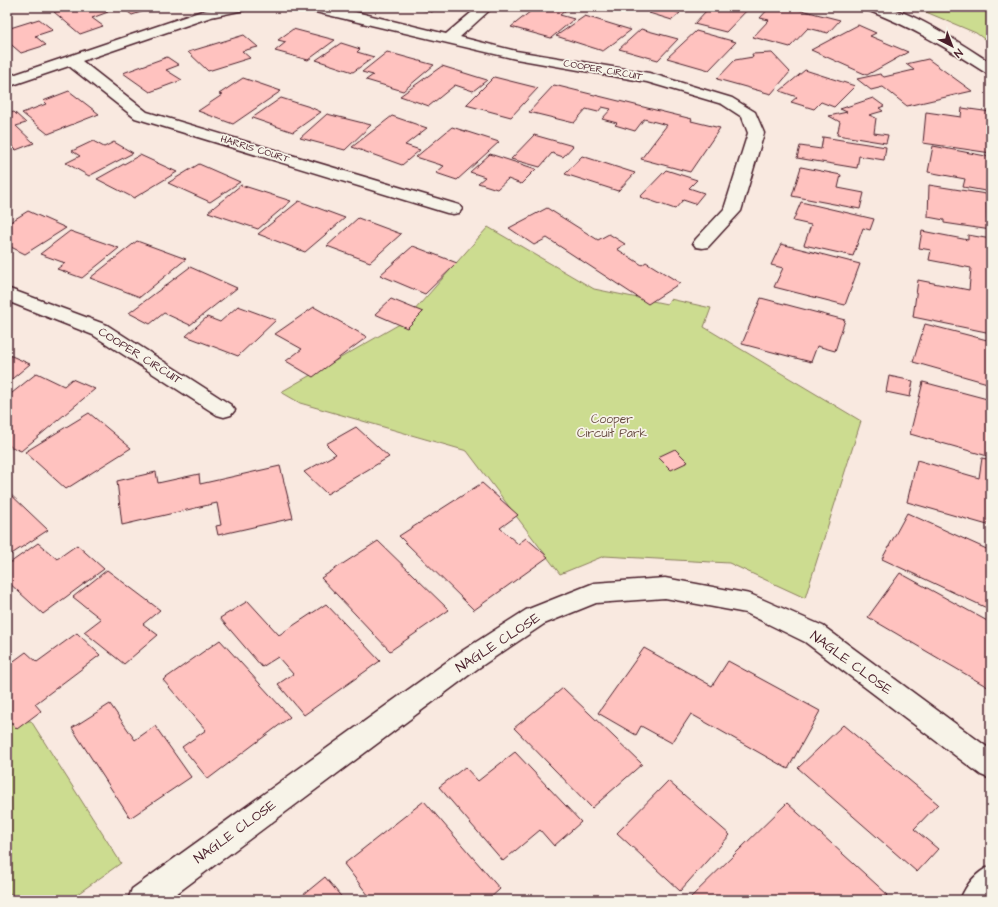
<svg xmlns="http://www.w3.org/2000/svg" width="998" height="907" font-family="'Architects Daughter',sans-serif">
  <rect width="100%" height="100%" fill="#f9e9e0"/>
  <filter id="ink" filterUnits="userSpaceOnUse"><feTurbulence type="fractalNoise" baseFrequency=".025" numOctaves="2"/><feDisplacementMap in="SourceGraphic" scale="8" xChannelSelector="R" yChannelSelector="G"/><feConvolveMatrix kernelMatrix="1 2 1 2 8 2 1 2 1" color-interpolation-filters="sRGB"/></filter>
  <g filter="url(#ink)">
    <path fill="#ccdc90" stroke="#8b7e5e" d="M914,7H991V44L976,33Z
      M488,227L594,289L667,304L670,299L711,308L704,327L861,421L805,598L729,563L604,556L560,574L467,451L300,403L281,392L405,321Z
      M7,721H31L121,863L69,900H17L7,890Z"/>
    <path fill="#ffc2bf" stroke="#4a1f2b" d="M71,7H101L108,12L92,18L103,26L80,34L54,12Z
      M132,7H157L132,15L124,9Z
      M412,7H438L432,12Z
      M536,7H559L567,9L560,15L574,19L551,38L511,27Z
      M657,7H659L680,13L672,20L649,13Z
      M691,7H750L726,32L694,24L706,11Z
      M770,7L783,10L785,7H789L840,20L828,33L808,28L790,47L753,37L769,20L760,18Z
      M585,16L631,30L603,51L556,36Z
      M39,19L53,30L35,36L46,45L21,53L7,41V29Z
      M858,25L876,33L870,36L908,52L867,75L811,50Z
      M293,29L335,40L308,60L275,51L286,42L278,40Z
      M641,29L678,39L658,60L619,49Z
      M696,31L736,42L709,70L667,58Z
      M244,35L258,47L242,51L250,58L208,71L188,52Z
      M341,43L360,49L357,52L374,57L353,72L316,60Z
      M387,52L434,65L403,91L366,80L373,75L362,72Z
      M772,53L790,72L771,94L717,79L735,60L753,57L752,54Z
      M167,57L179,65L166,70L182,80L150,92L123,73Z
      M928,59L972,91L907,106L883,87L871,90L857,79L880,74L884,77L914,70L906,64Z
      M442,66L487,80L473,91L455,85L429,106L400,96Z
      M805,70L855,86L834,107L821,102L814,109L791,102L797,97L780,91Z
      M494,77L538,88L511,117L466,105Z
      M243,78L281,91L233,124L198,111L222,95L219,94Z
      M554,85L692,119L691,121L720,128L690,172L641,159L667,125L644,119L635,131L615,125L617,123L602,119L611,109L602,107L598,112L586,109L574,123L529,112Z
      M69,91L99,114L48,134L22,113L46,104L43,101Z
      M281,98L310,107L321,112L293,132L252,118Z
      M873,98L884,106L879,108L883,111L869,115L876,118L874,133L888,135L886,143L837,135L840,122L829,116L847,112L840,109Z
      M962,108L991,112V153L923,143L926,112L961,117Z
      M14,112L26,123L16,126L34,143L16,150L7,141V114Z
      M327,114L371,125L345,150L300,138Z
      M392,116L427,128L405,145L420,150L402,165L352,147Z
      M452,127L499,142L457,180L436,173L444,166L416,157Z
      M534,135L573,146L563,157L552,153L540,167L511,159Z
      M823,137L886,147L884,160L859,156L857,168L797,158L800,146L821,149Z
      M93,141L104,147L114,142L133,153L89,176L66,163L80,156L72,151Z
      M933,146L991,157V192L963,187L965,179L928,172Z
      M490,154L536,169L521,184L508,179L497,189L478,183L485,177L470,172Z
      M140,155L177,172L134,198L97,179Z
      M582,156L635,173L618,191L565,174Z
      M199,164L240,182L210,202L168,183Z
      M801,167L841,175L838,188L864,193L860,209L792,196Z
      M666,170L697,180L689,188L704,193L695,204L683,200L675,209L640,197Z
      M241,185L291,201L258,229L208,212Z
      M929,185L986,194L987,220H991V230L944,223V220L928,217Z
      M299,201L345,218L305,252L258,234Z
      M801,202L874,219L870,230L863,228L853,256L804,245L811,225L793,221Z
      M547,208L598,240L609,234L625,244L617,249L642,265L646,262L680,283L648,304L547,238L534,245L509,228Z
      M28,211L66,228L25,254L7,245V224Z
      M358,218L401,234L370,262L327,246Z
      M70,231L119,248L82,278L57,269L65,263L40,254Z
      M922,231L968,240V235L991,239V333L913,317L918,280L969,290L971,268L929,260L931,250L919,248Z
      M137,241L186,259L140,297L90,278Z
      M781,244L860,264L845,305L774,287L783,268L771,265Z
      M413,246L457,263L425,294L380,275Z
      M190,267L237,288L190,325L164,313L150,324L129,313Z
      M761,298L845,320L835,351L817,346L811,362L742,344Z
      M391,299L423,312L407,328L375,314Z
      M238,306L276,320L238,356L186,336L207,317L220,322Z
      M314,307L367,337L313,377L286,361L302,349L275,334Z
      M925,324L991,341V384L913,362Z
      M7,354L30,364L7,383Z
      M37,373L64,386L72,379L95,389L21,451L7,445V397Z
      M889,376L913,381L910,397L886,392Z
      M923,382L991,400V457L910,434Z
      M89,413L131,448L66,489L25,452Z
      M356,427L389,457L327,494L304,472L336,454L326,444Z
      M675,449L688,462L671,470L658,457Z
      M982,458L991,460V526L907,502L917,460L979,478Z
      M280,466L293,518L218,535L216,526L221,525L217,503L122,525L117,481L156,472L158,483L199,474L200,484Z
      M482,483L518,515L500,528L518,544L526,538L548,557L474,610L399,536Z
      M7,491L48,530L7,557Z
      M907,513L991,551V610L882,559Z
      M378,541L449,610L390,651L321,578Z
      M38,543L57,559L77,545L104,569L43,614L7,581V565Z
      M107,570L160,610L143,624L158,635L124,664L84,632L101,619L73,597Z
      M900,573L991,623V689L868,617Z
      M248,601L279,635L326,604L380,661L304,715L278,684L293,674L278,657L262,667L220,618Z
      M77,633L100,655L35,704L41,711L17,729L7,718V666L26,652L37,662Z
      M220,640L290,717L208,779L182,747L206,730L163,680Z
      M644,648L712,686L728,661L820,711L788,769L691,714L672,743L641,726L636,735L598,713Z
      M563,688L642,764L592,808L514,728Z
      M110,704L135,740L155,726L191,777L130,818L72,728Z
      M843,725L938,804L914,829L938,849L917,872L798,768Z
      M515,752L581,822L554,846L540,830L503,861L439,787L465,767L478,781Z
      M668,781L730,835L680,891L617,833Z
      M424,801L500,889L488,900H372L344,864Z
      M787,803L888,895L883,900H688Z
      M325,877L344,900H297Z"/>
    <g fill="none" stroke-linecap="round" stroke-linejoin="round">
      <g stroke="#4a1f2b" stroke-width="3">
        <path id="minor" d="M220,7H246L244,10L211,17L82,61L147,112L459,205L462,209L459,213L453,214L447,213L135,118L69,66L7,87V77L202,11Z
          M304,7H335L446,34L478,7H493L460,37L516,51L649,73L732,98L755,112L764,133L741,211L708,247L702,248L696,247L693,243L696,239L724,209L748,133L742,117L722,104L647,82L516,59L311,11L306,10Z
          M7,288L107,325L231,405L235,410L231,415L224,417L217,415L93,335L7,301Z
          M665,578L750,594L823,626L991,750V779L981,775L805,642L746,613L665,598L596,603L544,624L477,669L168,900H128L132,889L459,653L526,610L594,583Z"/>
      </g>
      <g stroke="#4a1f2b" stroke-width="3">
        <path id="tertiary" d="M865,7C871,7 878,6 884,7C913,11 966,47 991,63V74L986,73C947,48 910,26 867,10Z
          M991,866V900H960C966,885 976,872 991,866Z"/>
      </g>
      <use href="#minor" fill="#f7f3e8" fill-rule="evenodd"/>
      <use href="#tertiary" fill="#f7f3e8" fill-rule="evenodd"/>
    </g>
  </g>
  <g text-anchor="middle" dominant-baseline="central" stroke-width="3.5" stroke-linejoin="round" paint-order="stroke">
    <g font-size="10" fill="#4a1f2b" stroke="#f7f3e8">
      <text transform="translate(603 70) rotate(10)">COOPER CIRCUIT</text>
      <text transform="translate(255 149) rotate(17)">HARRIS COURT</text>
    </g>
    <g font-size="12" fill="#4a1f2b" stroke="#f7f3e8">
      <text transform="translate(140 356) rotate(32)">COOPER CIRCUIT</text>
    </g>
    <g font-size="12" fill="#6a4e44" stroke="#f7f3e8">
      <text x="612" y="419">Cooper<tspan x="612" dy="14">Circuit Park</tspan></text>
    </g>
    <g font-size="14" fill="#4a1f2b" stroke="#f7f3e8">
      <text transform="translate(498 643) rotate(-33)">NAGLE CLOSE</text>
      <text transform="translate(851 663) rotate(36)">NAGLE CLOSE</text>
      <text transform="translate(235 832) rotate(-36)">NAGLE CLOSE</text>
    </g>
  </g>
  <rect width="998" height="907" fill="none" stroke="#f7f3e8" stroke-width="24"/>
  <rect x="12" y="12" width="974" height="883" fill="none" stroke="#4a1f2b" stroke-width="1.5" filter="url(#ink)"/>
  <g transform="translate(952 46) rotate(138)" stroke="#f7f3e8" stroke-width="3" paint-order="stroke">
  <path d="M0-3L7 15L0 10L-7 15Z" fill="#4a1f2b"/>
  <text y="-6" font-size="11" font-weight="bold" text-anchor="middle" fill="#4a1f2b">N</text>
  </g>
</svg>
